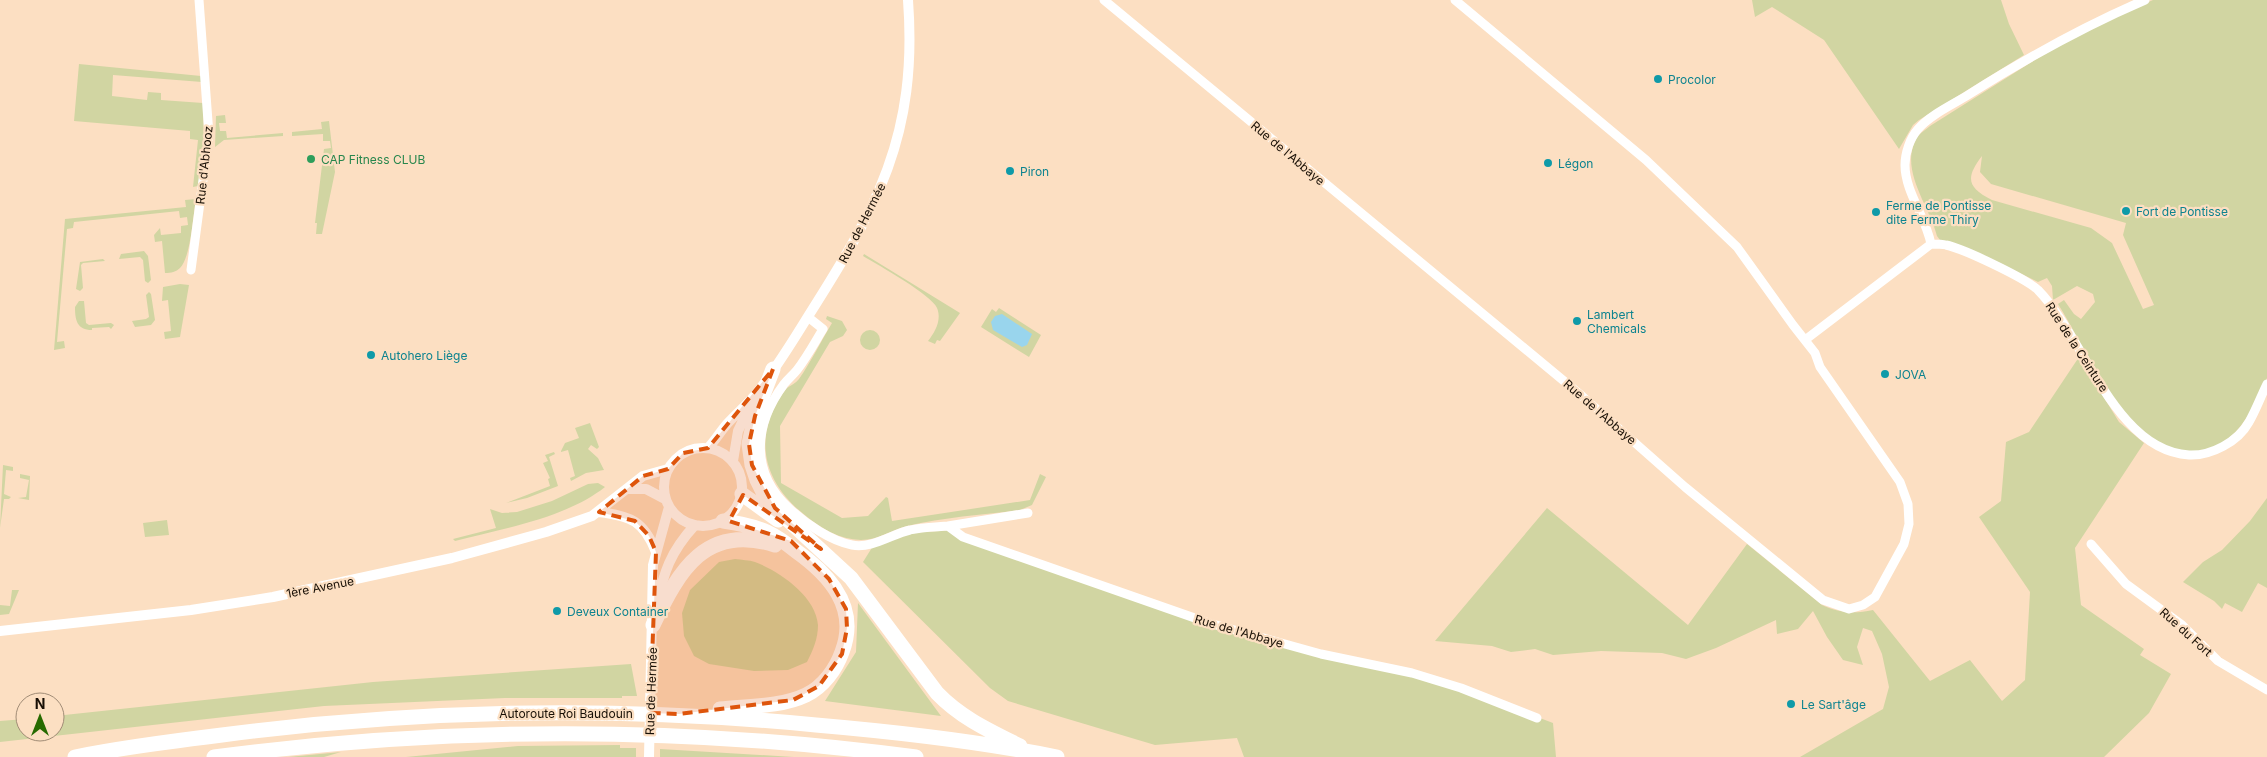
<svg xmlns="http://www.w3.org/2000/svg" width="2267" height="757" font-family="Inter,sans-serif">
  <rect width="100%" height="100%" fill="#fcdfc2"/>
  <path fill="#d1d5a2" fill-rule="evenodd" d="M1752,0H2001L2009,24L2024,55L1919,120L1913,125L1899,149L1824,40L1772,7L1755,17Z
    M2153,0H2267V378C2253,409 2238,444 2201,451C2183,454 2161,449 2147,437C2107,401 2085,348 2058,304L2064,300L2074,314L2081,319L2095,302L2093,294L2077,286L2053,300L2052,286L2047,278L2038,282L1989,258L1940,240L1937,236C1930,206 1897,168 1918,136C1921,132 1927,129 1930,126L2046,53L2104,21ZM1982,156L1980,172L1991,184L2126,223L2123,235L2154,305L2143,309L2112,243L2091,228L1992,200C1966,187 1966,177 1982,156Z
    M79,64L201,76L202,82L113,75L112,96L147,100L148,92L161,93V100L203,103L204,146L198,186L193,187L198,140L190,139V131L74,121Z
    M225,115L226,123H219L220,131H226L227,138L283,133V136L224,140L215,147L216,116Z
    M329,121L335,172L322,234H316L317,223H315L324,149L331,148L330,141H323V134L292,136V132L322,129L321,122Z
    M196,199C193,215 191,257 180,268C176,272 171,273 165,273L162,241L155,242L154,235L160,228L161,235L181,233V226L188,225L187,217L180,218L179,211L74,222L73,228L67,229L57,342L64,341L65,348L54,350L65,219L186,207L185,200Z
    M144,251L148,256L151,280L148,283L145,281L143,260L140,257L119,259L121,254Z
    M864,254L960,313L940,341L937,340L935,344L928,341C935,332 942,320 937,308C932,295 878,265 863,256Z
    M103,259L105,261L83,263L81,265L83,288L80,291L76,289L80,262Z
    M180,284L189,285L180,337L165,339L164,332L171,331L168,300L162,301L163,287Z
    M149,292L151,294L155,320L151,325L135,327L132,321L146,319L149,317L146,295Z
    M79,301H84L86,323L89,325L111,323L114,325L111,329L109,327L92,328V330C77,330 75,320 75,307Z
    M999,308L1041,335L1029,357L981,327L992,309L996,312Z
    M827,316L842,321L847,330L843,336L830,342L780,426L781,483L842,518L868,516L886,497L888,498L892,521L1030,500L1040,474L1046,477L1032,505L1020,510C983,515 944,517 907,526C891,530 878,540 861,540C839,539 822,529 806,516C775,492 756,458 770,418C774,408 780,396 787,388C791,385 796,383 799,379C811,362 821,341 832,323L826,319Z
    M860 340a10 10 0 1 1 20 0a10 10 0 1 1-20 0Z
    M2079,357L2119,422L2144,443L2075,548L2081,605L2144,649L2140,655L2171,674L2149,713L2104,757H1800L1883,709L1889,687L1882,654L1872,631L1863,628L1857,647L1863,665L1843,660L1827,637L1813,611L1798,629L1777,634L1776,620L1716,648L1686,659L1662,653L1601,651L1553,655L1535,649L1511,652L1492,646L1435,641L1547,508L1688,625L1747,544L1822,605C1839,613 1854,614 1873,610L1930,681L1970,660L2002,701L2025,680L2030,592L1979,517L2001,501L2006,442L2029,432Z
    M590,423L599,447L597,449L591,445L588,449L598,458L604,470L586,473L571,481L570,478L575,476L568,450L561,452V451L565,443L579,438L575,428Z
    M554,452L555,454L549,457L558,486L527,498L506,503L550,486L548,479L550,478L543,463L548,461L545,455Z
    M3,465L13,467V471L6,470L4,494L11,497L9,499H4L0,528Z
    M20,474L30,476L29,500L18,498L26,497L29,480L20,478Z
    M598,483L605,487C566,518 502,529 455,541L453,539L496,528L490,509L502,513L517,512L552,501L588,484Z
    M2267,498V588L2258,583L2242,612L2225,603L2222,609L2214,601L2183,582L2203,562L2222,550L2250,521Z
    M167,520L169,535L145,537L143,523Z
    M954,530L1209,623L1461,688L1553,723L1556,757H1244L1237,738L1155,745L1008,701L990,688L863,562L873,546L910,533Z
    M735,559C742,560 749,560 755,562C779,571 816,596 818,625C818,639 813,650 807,662L788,670L754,671L709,664L694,656L684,636L682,613L690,590L719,562Z
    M12,590H19L9,614L0,615V605L10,606Z
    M858,603L941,716L825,701L856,652Z
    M631,664L637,696H622V698H505L324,706L0,742V721L25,719V732H55V716L373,682Z
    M620,745V748H636V757H406L518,746Z
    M660,749L794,757H660Z
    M341,752L324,757H288Z"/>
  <path fill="#99d5ed" d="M1002,314L1032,334L1027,345L1022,347L993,330L991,322L995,316Z"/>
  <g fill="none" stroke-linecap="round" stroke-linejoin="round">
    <path stroke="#fff" stroke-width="9" d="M1104,0L1582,396L1685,487L1823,600L1849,609L1863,605L1875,597L1904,544L1909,524L1908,504L1900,482L1820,367L1815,353L1793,325L1737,247L1646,160L1455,0
      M1931,244C1936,244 1942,244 1946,245C1964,249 2025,278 2038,290C2084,337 2115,451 2189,455C2211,456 2238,442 2249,422C2256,410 2261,396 2267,384
      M1931,244C1926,217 1905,192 1905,165C1905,153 1910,138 1918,129C1930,115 1952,105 1968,95C2025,59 2082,27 2145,0
      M191,270L209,135L199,0
      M808,317L823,329C815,342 807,357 797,370C793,375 788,379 784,384C753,426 750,473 790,509C806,524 831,541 852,545C872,549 892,534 910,530C922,527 936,527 948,526L963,537L1209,623L1321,654L1412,673L1461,688L1537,718
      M1805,340L1931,244
      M948,526L1028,513
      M2091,544L2126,584L2182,625L2218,661L2267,690"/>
    <path stroke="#fff" stroke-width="10" d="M664 487a39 39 0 1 1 78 0a39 39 0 1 1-78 0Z
      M708,448C715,441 720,432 727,424C736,414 747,405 756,394C775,370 791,344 807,318C877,208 918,136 908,0
      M733,461L738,431L754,398
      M627,489H646L665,499
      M599,512C631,516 644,521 656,552
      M656,607C664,572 670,552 695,525
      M0,631L191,610L273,597L452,558L546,532L592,516L643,476L668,469
      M649,757L653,565L669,507"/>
    <path stroke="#fff" stroke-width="15" d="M773,369L755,416L749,444L752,465L757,480L764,494L775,508L851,578L937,693C961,718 990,731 1020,746
      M742,494L778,520
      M653,625C679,570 706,523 775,545
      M720,709C747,706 781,707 806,695C823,687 836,669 842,652C859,608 830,575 796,551C787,544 778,537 767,532C753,526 738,523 723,521
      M75,757C124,747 173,741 222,735C420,709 619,706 816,725C897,732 978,741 1057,757
      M214,757C447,726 683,726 916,757"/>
  </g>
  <path fill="#de550c" fill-opacity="0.2" stroke="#de550c" stroke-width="4" stroke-dasharray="10 6" stroke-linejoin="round" d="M773,369L755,416L749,444L752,465L775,508L821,549L743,495L729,521L791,541L829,579L846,609L847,628L842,654L819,686L793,700L679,714L650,713L656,552L649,536L635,521L599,512L643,476L668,469L683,453L708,448Z"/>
  <g fill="#0f9aa8" stroke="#fcdfc2" stroke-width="2">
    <circle cx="1658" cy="79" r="5"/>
    <circle cx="1548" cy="163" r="5"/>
    <circle cx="1010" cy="171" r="5"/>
    <circle cx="2126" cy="211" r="5"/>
    <circle cx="1876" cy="212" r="5"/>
    <circle cx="1577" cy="321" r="5"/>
    <circle cx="371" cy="355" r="5"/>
    <circle cx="1885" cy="374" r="5"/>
    <circle cx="557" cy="611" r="5"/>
    <circle cx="1791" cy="704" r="5"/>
  </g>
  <circle fill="#2e9e5b" stroke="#fcdfc2" stroke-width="2" cx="311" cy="159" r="5"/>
  <g text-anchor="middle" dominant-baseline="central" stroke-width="4.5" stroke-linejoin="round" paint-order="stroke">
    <g font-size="12" fill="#0d838f" stroke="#fcdfc2" text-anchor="start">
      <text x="1668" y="79">Procolor</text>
      <text x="1558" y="163">Légon</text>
      <text x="1020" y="171">Piron</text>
      <text x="1886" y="205">Ferme de Pontisse<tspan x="1886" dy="14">dite Ferme Thiry</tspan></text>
      <text x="2136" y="211">Fort de Pontisse</text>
      <text x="1587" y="314">Lambert<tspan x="1587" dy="14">Chemicals</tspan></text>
      <text x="381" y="355">Autohero Liège</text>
      <text x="1895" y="374">JOVA</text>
      <text x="567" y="611">Deveux Container</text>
      <text x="1801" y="704">Le Sart'âge</text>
    </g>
    <g font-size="12" fill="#180f05" stroke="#fcdfc2">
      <text transform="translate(1288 153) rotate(40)">Rue de l'Abbaye</text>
      <text transform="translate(204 165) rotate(-84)">Rue d'Abhooz</text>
      <text transform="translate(862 223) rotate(-63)">Rue de Hermée</text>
      <text transform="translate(2077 347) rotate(57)">Rue de la Ceinture</text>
      <text transform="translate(1600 412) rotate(41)">Rue de l'Abbaye</text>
      <text transform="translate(320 587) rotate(-11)">1ère Avenue</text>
      <text transform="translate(1239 631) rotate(16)">Rue de l'Abbaye</text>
      <text transform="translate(2186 632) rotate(42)">Rue du Fort</text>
      <text transform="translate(651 691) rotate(-88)">Rue de Hermée</text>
      <text x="566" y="713">Autoroute Roi Baudouin</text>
    </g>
    <g font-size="12" fill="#27864d" stroke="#fcdfc2" text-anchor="start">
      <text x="321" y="159">CAP Fitness CLUB</text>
    </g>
  </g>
  <g transform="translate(40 717)"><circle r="24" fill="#fcdfc2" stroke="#a18c76"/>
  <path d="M0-4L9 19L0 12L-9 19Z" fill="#276a00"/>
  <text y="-8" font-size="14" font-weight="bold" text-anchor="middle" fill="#180f05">N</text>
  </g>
</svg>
